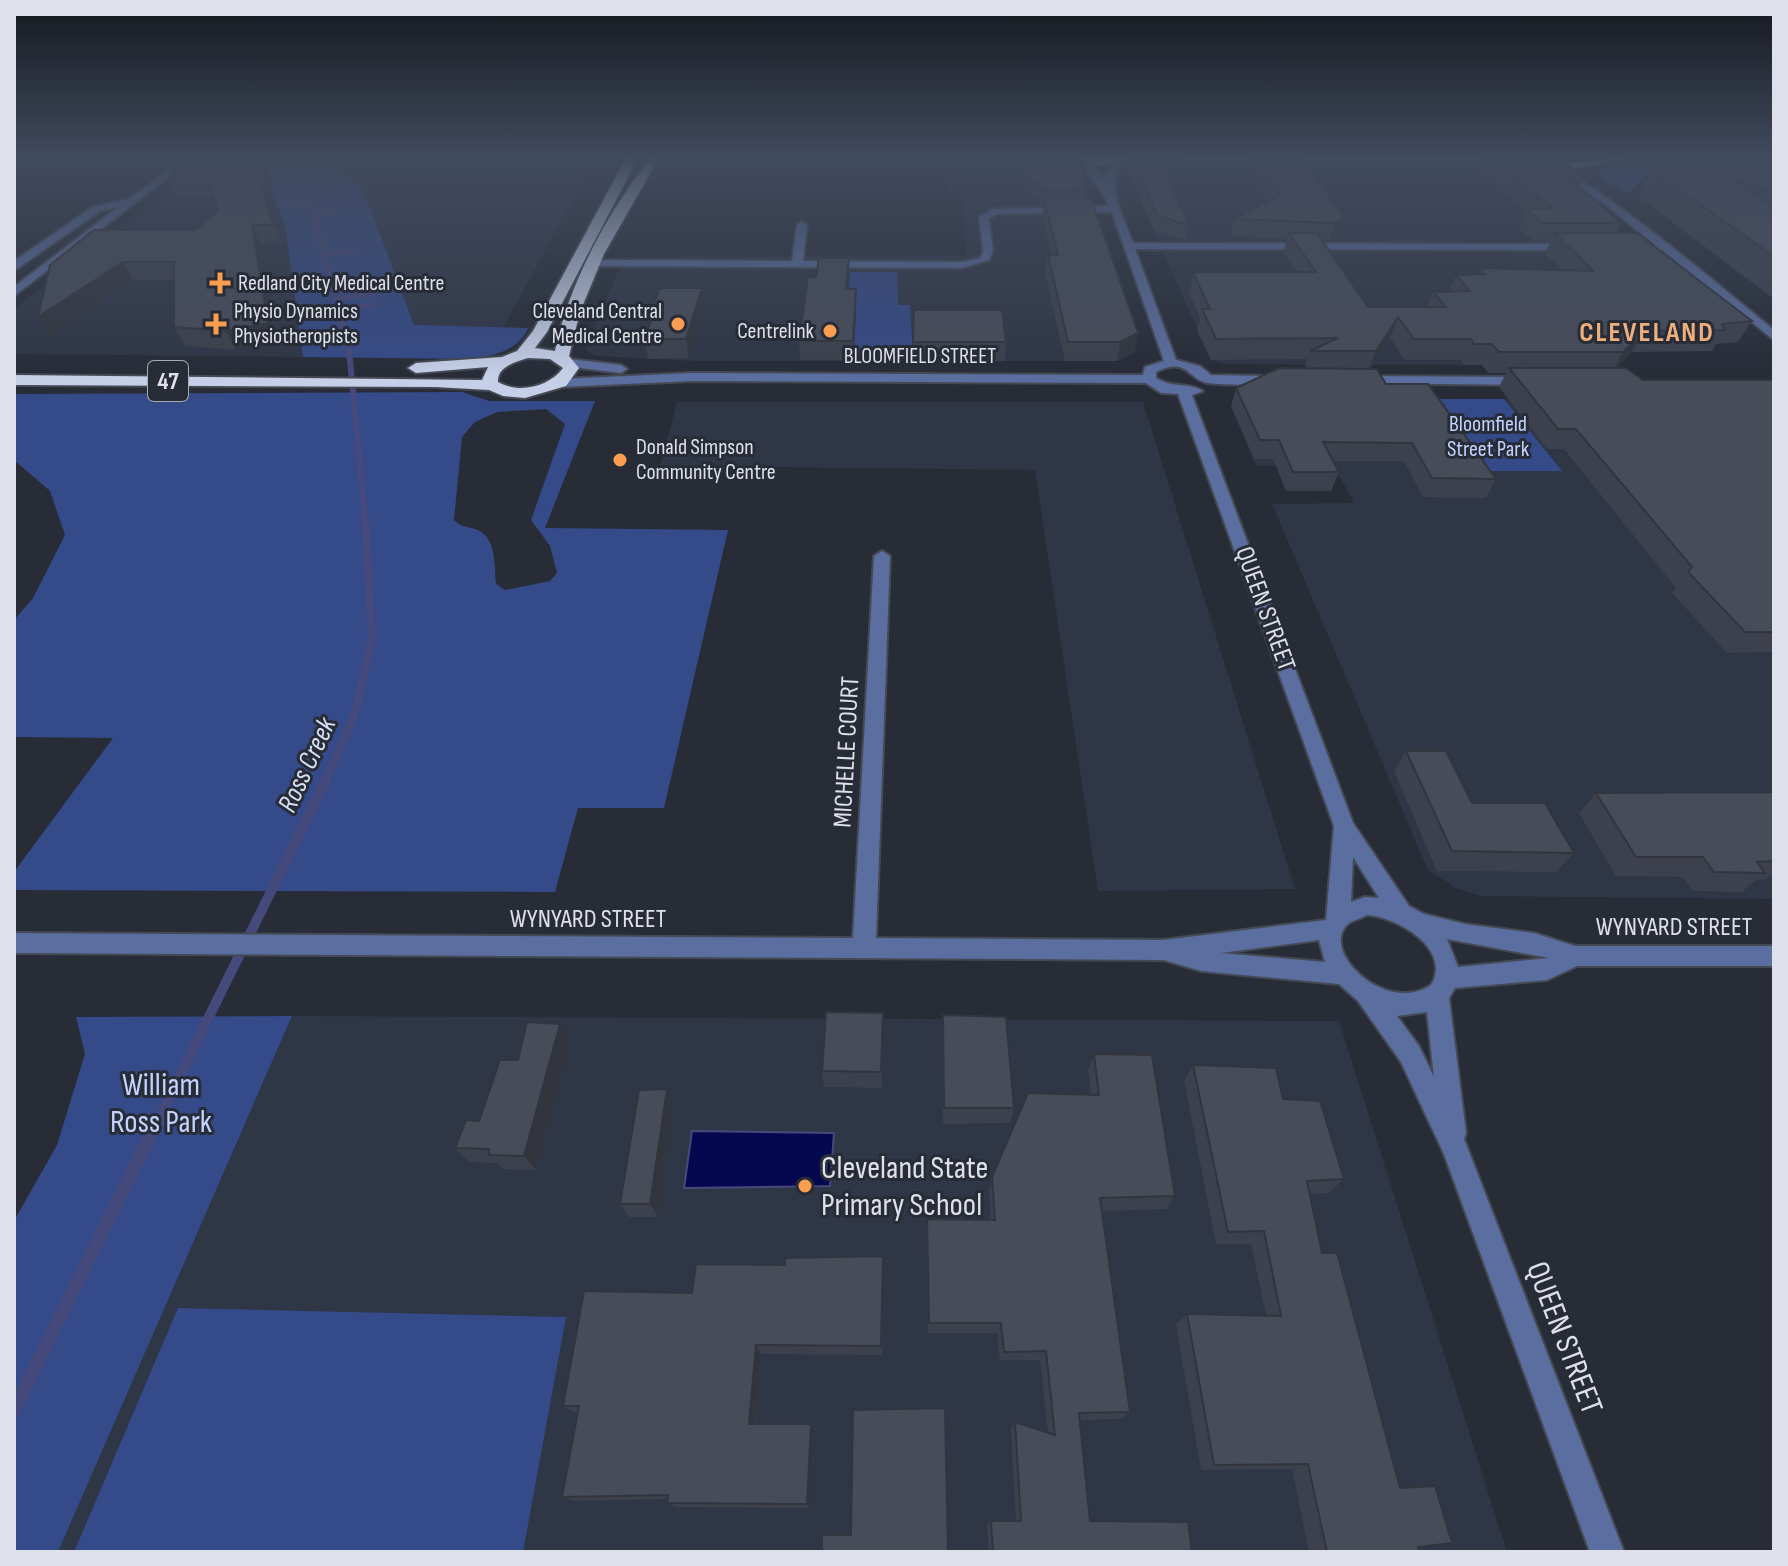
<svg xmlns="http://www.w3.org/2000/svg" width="1788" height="1566" font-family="'Sofia Sans Condensed',sans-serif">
  <rect width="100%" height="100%" fill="#272c37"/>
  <path fill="#2f3646" d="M329,160L594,161L503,328L414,326L368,202Z
    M945,162L1049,163L1078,172L1135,352L1117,361H696L596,356L585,350L624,257L966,255L961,193L948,192Z
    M1155,163L1520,164L1616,234L1510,365L1226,364L1211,360L1129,174L1133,168Z
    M198,168L271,191L285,225L303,357L14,354V309Z
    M1504,399L1774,400V899L1481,896L1456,888L1428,870L1272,504L1354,503L1334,466H1256L1232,409L1233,405L1470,471H1560Z
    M677,402H1143L1295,889L1098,891L1035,470L660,466Z
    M292,1016L1339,1021L1507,1552H58Z"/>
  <path fill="#354a88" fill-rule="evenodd" d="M14,157H391L388,160L330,161L359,188L368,202L414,325L528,328C517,351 498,354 474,359L303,357L285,225L271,191C189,154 102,157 14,157Z
    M1660,161L1628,193L1607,182L1597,169L1608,162Z
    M850,272H897L898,305H910L913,355H854L856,308L847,307Z
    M462,392L489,401H595L545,528L728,530L664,808H578L555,892L14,890V872L113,738L14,737V620L33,598L65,535L50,491L14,460V394ZM546,409L565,424L531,520L550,546L557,573L550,581L505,590L496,584C494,566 497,539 478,530C468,526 462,528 454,520L462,437L475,422L497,412Z
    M1421,399H1504L1562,471H1470Z
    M292,1016L58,1552H14V1221L57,1145L85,1054L76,1017Z
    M178,1308L566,1317L523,1552H74Z"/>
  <path fill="#05084e" stroke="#46497c" stroke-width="2" d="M692,1131L834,1133L830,1186L684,1188Z"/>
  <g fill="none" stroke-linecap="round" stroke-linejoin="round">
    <path stroke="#46497c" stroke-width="5" d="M204,157C243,162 281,163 308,195L340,315
      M284,173L301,161
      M308,195L334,188
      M281,206H311
      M314,218L336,209
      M324,255L353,250
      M300,287L332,283
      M338,299L374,293
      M340,311L373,304"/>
    <path stroke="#46497c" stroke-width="6" d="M339,313L349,349L365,518"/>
    <path stroke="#46497c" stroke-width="8" d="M325,782L354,716L372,639L365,516"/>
    <path stroke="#46497c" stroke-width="10" d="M156,1124L326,780"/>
    <path stroke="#46497c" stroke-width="13" d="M14,1410L157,1122"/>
    <g stroke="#444953" stroke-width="4">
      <path id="minor" d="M1117,158L1122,161C1105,187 1123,216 1133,243L1574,244L1579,247L1574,250L1135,249L1176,360L1200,366L1211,375L1279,376L1286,380L1279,384C1256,384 1231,386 1208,383C1188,380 1188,356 1156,372V378C1174,389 1189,382 1203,391L1192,395L1353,823L1409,906L1424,914L1465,924L1534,933L1575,946H1774V966H1577L1547,980L1455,988L1449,998L1466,1133L1464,1139L1624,1552H1590L1444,1154L1401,1062L1358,1001L1339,984L1201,971L1164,960L14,953V933L853,938L874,556L882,551L890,556L876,938L1163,940L1326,920L1334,826L1178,394L1161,393L1146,383L692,381L560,387L553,383L560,379L692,373L1143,375L1145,367L1164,361L1112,212L998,214L989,218L993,251L989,260L962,268L595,266L589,263L595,260L792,261L797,225L802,222L807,225L803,261L962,262L980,258L983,251L979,217L992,209L1109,206C1103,189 1088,179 1083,162L1091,160L1095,171L1105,181V172ZM1353,857L1379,898L1365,897L1351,902ZM1367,915C1397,917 1453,949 1431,985C1385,1016 1317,949 1349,923C1354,920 1362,918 1367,915ZM1447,939L1549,958L1458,967ZM1319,940L1325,962L1221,953ZM1427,1012L1434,1077L1419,1046L1397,1016Z
        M171,168L174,173L14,296V287L118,207L100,211L18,268L14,269V261L93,207L129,199Z
        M1558,169H1564C1639,217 1705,274 1774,330V340L1662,250L1626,249L1625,247L1630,244H1654L1606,205L1558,173Z
        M569,359L621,365L627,369L621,373L564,366L563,363Z
        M1359,376L1527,377L1534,381L1527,385L1354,383L1352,380Z"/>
    </g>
    <g stroke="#444953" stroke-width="4">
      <path id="highway" d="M631,157L637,160L547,332L535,348L555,351C569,283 608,211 651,158H659L604,254L580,312L569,356L579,368L566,386L525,398L503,396L489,390L435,387L14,385V375L482,380L488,367L416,373L408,368L416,363L502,357L517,351L533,331L625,160ZM528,358L550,359L563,368C549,387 519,394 498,382C497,367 515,362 528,358Z
        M1064,157H1132L1098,166Z
        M1181,157H1514L1515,158L1509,161L1186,160Z
        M1521,157L1569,163L1639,157L1569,169Z"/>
    </g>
    <use href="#minor" fill="#5b6ea0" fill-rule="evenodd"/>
    <use href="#highway" fill="#c5cfe8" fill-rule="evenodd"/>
  </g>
  <path fill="#3d414d" d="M1025,157H1078L1087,182L1085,198L1135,352L1117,361H1065L1045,273L1048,255H1052L1042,216L1044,205H1040L1038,196H1031L1024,163Z
    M1129,157L1189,225L1186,240L1155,231L1127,170Z
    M1249,157H1300L1344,217L1339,235L1329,240H1322L1368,307H1427L1433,292L1449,291L1456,275L1477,274L1480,268L1562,270L1545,253L1551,241H1533L1518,227L1526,210L1474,165L1477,157H1558L1584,179L1579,188L1621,223L1616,233L1752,321L1738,342L1716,344L1712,351L1632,352L1616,368L1643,380H1774V652L1727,653L1672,593L1676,588L1564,449H1547L1499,387L1506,373H1488L1482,365H1464L1461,360H1405L1390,338L1370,369L1496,479L1486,498L1423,497L1404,461H1333L1339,472L1331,491H1286L1273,459H1254L1231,406L1236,388L1304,369L1307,359L1211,360L1197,330L1200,318L1189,292L1193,272H1296L1283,252L1287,239L1230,236L1235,219L1269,201L1247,163Z
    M1774,157V299L1638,196L1652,170Z
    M265,167L272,184L271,196H266L282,243H260L277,342L236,350L185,346L174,327V280H133L51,336L50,265L195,230L218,211L214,196L174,197L166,180Z
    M849,258L848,289H856V307L853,360H800L799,341L816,277Z
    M705,306L689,358L648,359L644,339L650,323L649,316Z
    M914,310L1006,342L1005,361H913Z
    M1406,751L1472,803L1574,853L1556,872L1437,871L1394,771Z
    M1774,792V874L1767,879L1756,880L1742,892L1693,891L1682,877L1616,876L1579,813L1596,793Z
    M883,1013L882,1088L824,1087L822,1071Z
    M943,1015L1014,1108L1010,1123L943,1124L942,1032Z
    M560,1024L570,1041L536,1170L502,1169L497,1163L469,1162L455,1148L479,1121L518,1060Z
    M1094,1054L1175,1196L1166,1209L1102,1211L1130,1412L1121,1419L1079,1420L1090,1521L1192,1552H989L987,1524L991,1521H1016L1011,1428L1015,1422L1048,1432L1040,1360H1000L997,1333H928L926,1232L927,1219L991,1220L989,1190L992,1177L1091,1094L1088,1070Z
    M1193,1065L1283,1099L1344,1179L1329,1193L1309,1194L1322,1253L1400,1488L1420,1552H1309L1292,1469L1201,1470L1176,1324L1187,1314L1266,1315L1251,1244H1216L1184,1081Z
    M667,1089L674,1104L658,1217H629L620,1204Z
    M883,1256L882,1355L761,1354L755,1424L814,1431L810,1508L676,1507L667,1503V1499L575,1501L562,1497L578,1413H575L563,1406L692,1293Z"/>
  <path fill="#32353e" d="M265,167L272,184L271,196L263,179Z
    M259,180L266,196L282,243L274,225Z
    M1344,217L1339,235L1329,240L1335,223Z
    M252,225L260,243L277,342L236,350L226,331Z
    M849,258V276L847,307L846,289Z
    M123,262L133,280L51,336L38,317Z
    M702,288L705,306L689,358L686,339Z
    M856,289V307L853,360V341Z
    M1398,317L1390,338L1367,373L1376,351Z
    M1645,331L1632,352L1611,373L1623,352Z
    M1138,333L1135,352L1117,361L1120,342Z
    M560,1024L570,1041L536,1170L524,1156Z
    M667,1089L674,1104L658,1217L650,1204Z
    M756,1345L761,1354L754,1430L749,1424Z
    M811,1424L814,1431L810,1508L807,1504Z"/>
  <path fill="#474c59" stroke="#32353e" stroke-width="2" d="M1027,157H1078L1080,158L1087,182H1084L1086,189L1041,190L1039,181H1032Z
    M1130,157H1158L1189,225L1158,216Z
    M1257,157H1300L1344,217L1335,223L1235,219L1280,195Z
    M1490,157H1558L1584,179L1568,178L1621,223H1541L1526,209H1553Z
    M1666,157H1774V192L1731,178L1774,208V257L1652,170Z
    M197,158L265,167L263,179L259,180L274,225H252L268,323L226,331L174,327V262H123L38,317L50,265L94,230H195L218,211L209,180H166Z
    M1091,198L1138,333L1120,342H1068L1048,255H1058L1044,199Z
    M1289,233H1317L1368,307H1446L1433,292L1470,291L1456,275L1484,274L1480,268L1593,271L1554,233H1637L1752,321L1722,324L1725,330L1645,331L1623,352H1499L1492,344H1474L1471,339H1414L1398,317L1376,351H1310L1338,338L1216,339L1202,309H1210L1193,272H1316Z
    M819,258H849L846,289H856L853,341H799L808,277H816Z
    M660,288H702L686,339H644L653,316H649Z
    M914,310H1002L1006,342H913Z
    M1279,368L1377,369L1386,384H1428L1496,479L1432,478L1412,443L1323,442L1339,472H1293L1279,440H1260L1236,388Z
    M1509,368H1626L1643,380H1774V632H1745L1688,572L1692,567L1576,429H1558Z
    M1406,751H1446L1472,803H1545L1574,853L1452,851Z
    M1774,792V861L1757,862L1765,873L1714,872L1703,857H1636L1596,793Z
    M826,1012L883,1013L881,1072L822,1071Z
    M943,1015L1006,1017L1014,1108H944Z
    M527,1022L560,1024L524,1156L489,1155V1149L455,1148L466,1120L479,1121L500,1060H518Z
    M1094,1054L1152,1055L1175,1196L1100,1198L1130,1412L1079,1413L1090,1521L1188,1522L1192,1552H993L991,1521H1021L1015,1422L1055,1435L1046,1351L1004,1352L1001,1323H929L927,1219L995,1220L992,1177L1028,1093L1099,1095Z
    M1193,1065L1276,1068L1283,1099L1320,1101L1344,1179L1307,1181L1322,1253H1337L1400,1488L1435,1486L1452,1543L1418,1547L1420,1552H1327L1308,1464L1214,1465L1187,1314L1281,1316L1264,1231L1228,1232Z
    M667,1089L650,1204H620L639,1090Z
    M883,1256L881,1346L756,1345L749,1424H811L807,1504L667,1503L668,1495L562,1497L579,1406H563L584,1291L692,1293L696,1264L785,1265V1258Z
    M945,1408L948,1552H822V1535H851L853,1410Z"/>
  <linearGradient id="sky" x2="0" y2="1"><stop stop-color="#15181e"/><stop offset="0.42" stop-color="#414b5e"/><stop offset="1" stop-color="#414b5e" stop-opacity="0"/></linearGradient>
  <rect width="1788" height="376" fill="url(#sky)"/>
  <g fill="#fb9e51" stroke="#272c37" stroke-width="3">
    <path d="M216 271h8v8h8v8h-8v8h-8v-8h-8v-8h8z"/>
    <path d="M212 312h8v8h8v8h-8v8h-8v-8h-8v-8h8z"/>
    <circle cx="678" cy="324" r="8"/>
    <circle cx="830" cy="331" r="8"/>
    <circle cx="620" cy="460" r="8"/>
    <circle cx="805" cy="1186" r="8"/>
  </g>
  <g text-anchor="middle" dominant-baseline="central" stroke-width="6" stroke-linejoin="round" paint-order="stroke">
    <g font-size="22" fill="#dee1e9" stroke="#272c37" text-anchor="start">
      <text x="238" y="283">Redland City Medical Centre</text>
      <text x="234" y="311">Physio Dynamics<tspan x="234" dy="25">Physiotheropists</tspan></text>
      <text x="662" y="311" text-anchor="end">Cleveland Central<tspan x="662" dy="25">Medical Centre</tspan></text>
      <text x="814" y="331" text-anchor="end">Centrelink</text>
      <text x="636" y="447">Donald Simpson<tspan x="636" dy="25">Community Centre</tspan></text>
    </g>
    <g font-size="22" fill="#dee1e9" stroke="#272c37">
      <text x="920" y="356">BLOOMFIELD STREET</text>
    </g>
    <g font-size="22" fill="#c2d3fd" stroke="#272c37">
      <text x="1488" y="424">Bloomfield<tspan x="1488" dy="25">Street Park</tspan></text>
    </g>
    <rect fill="#272c37" stroke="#a7abb4" stroke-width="2" x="148" y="361" width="40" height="40" rx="6"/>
    <g font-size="24" font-weight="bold" fill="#dee1e9">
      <text x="168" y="381">47</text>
    </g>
    <g font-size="26" fill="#dee1e9" stroke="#272c37">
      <text transform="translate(1265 609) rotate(70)">QUEEN STREET</text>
      <text transform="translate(847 752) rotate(-87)">MICHELLE COURT</text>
      <text x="588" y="919">WYNYARD STREET</text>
      <text x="1674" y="927">WYNYARD STREET</text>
    </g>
    <g font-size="28" font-weight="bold" letter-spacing="2" fill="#efae7d" stroke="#272c37">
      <text x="1647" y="332">CLEVELAND</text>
    </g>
    <g font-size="28" font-style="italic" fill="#d6dff4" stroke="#272c37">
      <text transform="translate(307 765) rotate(-65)">Ross Creek</text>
    </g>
    <g font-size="32" fill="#c2d3fd" stroke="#272c37">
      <text x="161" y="1085">William<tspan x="161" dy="37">Ross Park</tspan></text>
    </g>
    <g font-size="32" fill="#dee1e9" stroke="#272c37" text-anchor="start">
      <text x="821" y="1168">Cleveland State<tspan x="821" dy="37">Primary School</tspan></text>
    </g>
    <g font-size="32" fill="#dee1e9" stroke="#272c37">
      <text transform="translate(1564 1338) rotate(69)">QUEEN STREET</text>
    </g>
  </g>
  <rect width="1788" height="1566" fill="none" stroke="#dee1e9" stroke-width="32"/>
</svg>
